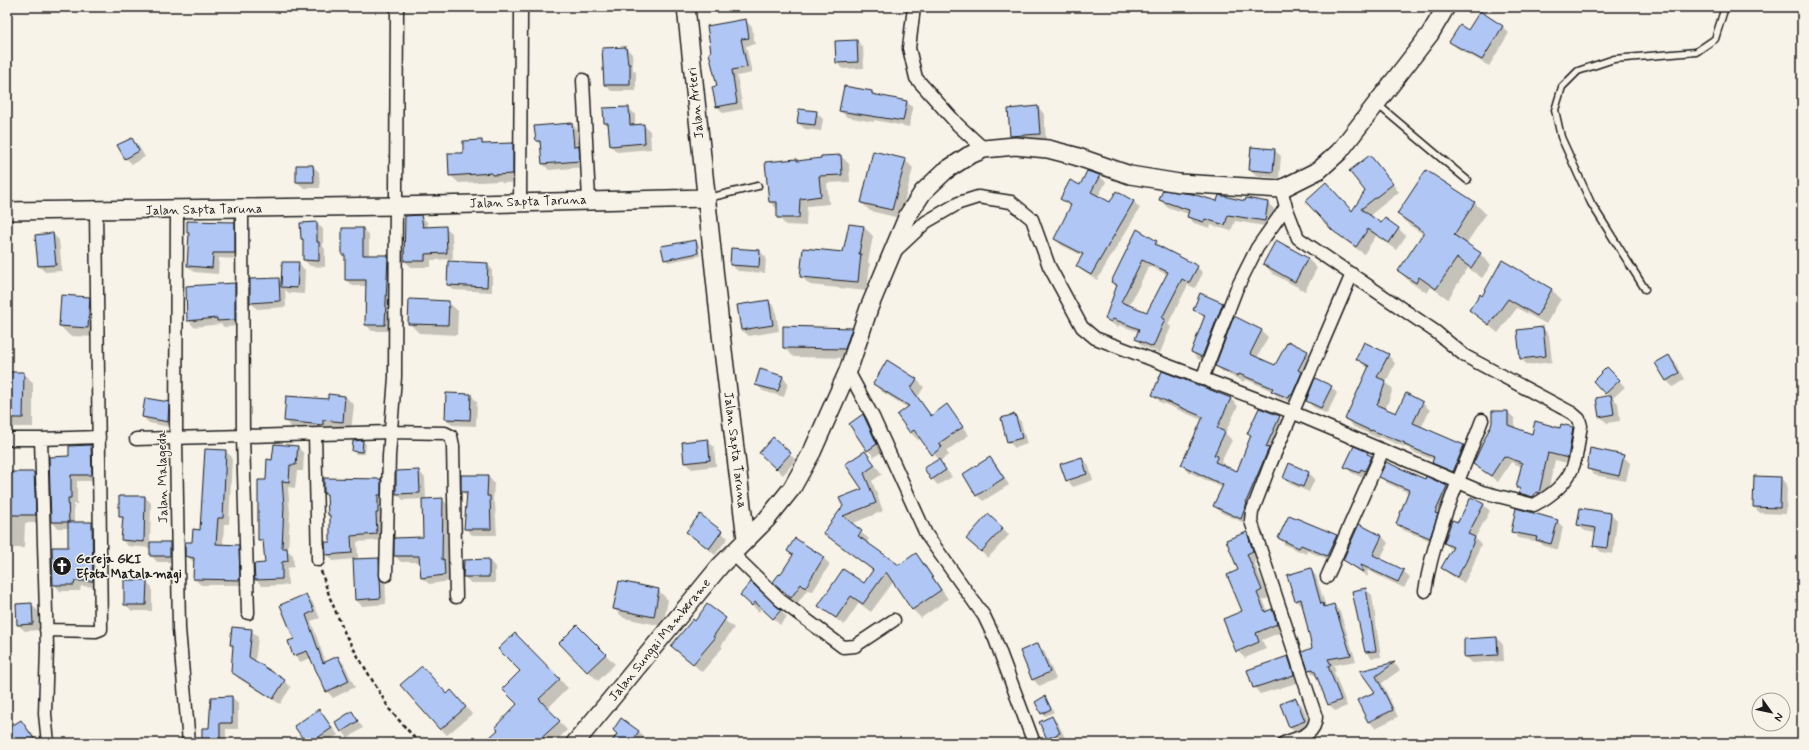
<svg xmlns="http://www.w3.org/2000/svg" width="1809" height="750" font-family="Mynerve,sans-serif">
  <rect width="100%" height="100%" fill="#f7f3e8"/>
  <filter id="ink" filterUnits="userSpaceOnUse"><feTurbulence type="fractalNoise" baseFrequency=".025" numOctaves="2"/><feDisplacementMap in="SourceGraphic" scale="8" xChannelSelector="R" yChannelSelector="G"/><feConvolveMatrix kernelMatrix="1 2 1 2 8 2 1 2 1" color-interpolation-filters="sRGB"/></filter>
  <g filter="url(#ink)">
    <path fill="#0003" fill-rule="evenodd" d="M1480,13L1503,27L1509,33L1489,66L1457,48L1450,42L1468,31Z
      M745,20L752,27L755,44L746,46L752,73L737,76L743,109L723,113L717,106L718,87Z
      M857,41L863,47L864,68L843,69L836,62Z
      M626,48L632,54L633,70L636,72V91H611L605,84Z
      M845,87L872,92L876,96L907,102L913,108L909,127L874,120V122L847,117L840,111Z
      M1038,107L1044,114L1046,140L1018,142L1011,136Z
      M628,108L635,114V126L643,125L650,131L651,149L617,152L611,146L609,127L605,122Z
      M816,112L823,119L821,131L805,129L798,123Z
      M572,124L578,130L580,149L585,154V167L549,170L543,164L541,145L537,141Z
      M132,139L138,145L145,157L132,164L126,158Z
      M481,141L485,145L512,144L521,152V182L502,183L500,181L459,183L450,175L464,154Z
      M1274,150L1281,156L1279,178L1257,176L1250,169Z
      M841,156L849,164L850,182L827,183L829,204L807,206L806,226L786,225L778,217V210L770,202L798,162Z
      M1370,156L1399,192L1369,216L1382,224L1398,228L1406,236L1396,250L1376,236L1364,254L1342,238L1334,230L1352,212L1366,191Z
      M905,160L913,168L900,218L870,211L862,203Z
      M297,166H313L319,172L320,188H304L297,182Z
      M1426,171L1475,203L1486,214L1466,244L1480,254L1491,265L1482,278L1468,268L1448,299L1431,287L1427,293L1410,282L1399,271L1423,234L1409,225L1398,214Z
      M1099,176L1106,182L1098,197L1110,203L1117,193L1134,202L1140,208L1097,280L1084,272L1077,266L1083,256L1061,245L1055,239L1071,207L1061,198Z
      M1247,199L1268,203L1274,209L1271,227L1235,221L1231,231L1211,225L1210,228L1194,223L1188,217L1189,214L1167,207L1160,200L1246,203Z
      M421,216L427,222L428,228L445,227L452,233L453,259L431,260V267H411L405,261L406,217Z
      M234,223L240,229V259L219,258L218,274L194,272L188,266L190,235L188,233Z
      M316,223L323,229V247L325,249V267L310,266L304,260V242L302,239L301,224Z
      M849,225L864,227L873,236L868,262L870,264L867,291L810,285L801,276L844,253Z
      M363,229L369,235V256H388L394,263L391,331H372L366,325L367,286H353L346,280V257L343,254Z
      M53,234L59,240L62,271L45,272L39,266L36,236Z
      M1156,241L1162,249L1197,267L1203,273L1195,288L1188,285L1168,324L1171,327L1160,353L1142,346L1136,339L1139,332L1119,325L1118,328L1106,319L1117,287L1112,282ZM1149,266L1168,275L1147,313L1129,306Z
      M696,242L699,244L700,256L668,262L665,259Z
      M1276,242L1308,259L1317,268L1305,291L1273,274L1264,264Z
      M759,251L766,257L765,273L738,271L731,265Z
      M298,263L305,270L304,294L289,293L285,290L286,307L257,309L251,303L278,279L282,283Z
      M487,264L492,269V292L453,290L448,285Z
      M234,284L241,290V326L224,327L221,324L194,327L188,320Z
      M1552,290L1561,299L1546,324L1517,308L1498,333L1470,310L1482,297Z
      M89,298L99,308L98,337L70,336L60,326Z
      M768,301L775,307L779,331L749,336L742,330Z
      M448,302L458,311L457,335L419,333L410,324Z
      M1223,304L1229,310L1209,363L1198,359L1192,352L1205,318L1194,309Z
      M1235,318L1262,331L1268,337L1257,358L1276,366L1288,342L1308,352L1314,358L1295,403L1279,398L1272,391L1245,379L1244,382L1223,372L1216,366Z
      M1543,328L1549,335L1552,362L1527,365L1521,358Z
      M851,329L861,338L854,358L794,357L784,348Z
      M1388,355L1395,363L1386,382L1393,389L1385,410L1396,415L1407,394L1423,403L1430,410L1421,428L1464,446L1471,453L1461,479L1440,470L1433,462L1434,460L1413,452L1410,449L1379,437L1378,438L1354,427L1346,419L1369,369L1357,359Z
      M1668,356L1675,362L1685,379L1673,387L1666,380Z
      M1607,368L1625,387L1613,398L1618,403L1620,421L1607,423L1600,416L1610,397L1594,381Z
      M1162,372L1231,399L1238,406L1225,433L1232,440L1221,462L1224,464L1223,466L1237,473L1252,437L1249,434L1279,417L1286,424L1249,525L1222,513L1215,506L1223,488L1189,472L1182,465L1202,420L1160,402L1153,394Z
      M7,373H24L33,383V427H10L7,424Z
      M782,376L788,383L784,397L763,391L756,384Z
      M916,379L924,387L918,397L932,416L946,406L969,435L946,451L949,455L940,461L952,477L938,485L932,479L939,460L921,438L918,440L911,433L908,408L881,391L874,384Z
      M1331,387L1337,393L1327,414L1313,407L1307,401Z
      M471,395L477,402L476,426L452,425L446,419Z
      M345,396L354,405L351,430H294L285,421L329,401Z
      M168,403L175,409L174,428L149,423L143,417Z
      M1508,412L1515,419V428L1532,436L1561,429L1573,428L1580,435L1575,465L1555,460L1546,500H1527L1520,493V490L1517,487L1522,467L1511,462L1498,482L1474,464Z
      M863,415L869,421L883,451L874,457L868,450Z
      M1015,415L1021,422L1027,444L1015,448L1008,441Z
      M773,439L796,460L783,475L767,460Z
      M707,440L714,447L716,466L692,469L685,463L683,443Z
      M363,441L366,444L365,454H356L353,451Z
      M91,446L97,452L98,481H77V504H74V523H92L98,530L99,587L81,586L80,591H60L54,584L69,548V528H58L52,522L70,457Z
      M298,447L304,454L303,471H297L295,488L288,487L290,513L288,551L293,555L294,567L287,568L288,585L262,586L256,580L266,564L264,544L259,539L266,481L273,461Z
      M225,451L232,457L229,524H224L223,545L238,546L244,552L245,585H201L194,579L195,563L186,556L201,531Z
      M865,452L882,474L872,481L883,511L851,524L869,539L866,543L899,566L916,555L924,563L948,599L921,618L913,610L894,581L871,612L859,603L844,625L819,606L864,584L873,571L824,532L863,489Z
      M1367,453L1378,463L1365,479L1352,473L1346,467Z
      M1623,456L1630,463L1626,481L1594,475L1588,468Z
      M990,458L996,464L1009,485L983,501L977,495Z
      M1081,458L1088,464L1093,480L1073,487L1067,480Z
      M419,471L425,478L426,500L442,499L449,506L448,565L450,567L451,581L429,584L422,578L421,562H401L395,556L424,538L423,499L403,500L397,494Z
      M7,473H34L43,482L44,523H25L24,548H13L7,541Z
      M1309,473L1315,479L1309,492L1290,484L1284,478Z
      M488,476L494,483L493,501L495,503L497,535H472L465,528L467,496L462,491Z
      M1380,477L1425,480L1447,486L1453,493L1436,543L1403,530L1397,524L1409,493L1387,483Z
      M1780,478L1787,484L1786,514L1760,513L1754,507Z
      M380,480L387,487L383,540L357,542L358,560L379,559L385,566L386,604L362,606L356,600L354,559L333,561L327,554L331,543V517L329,515L328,497L325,494Z
      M145,497L151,503L150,543H170L176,549V562H157L151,555V548L128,546L122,540L124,520L120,516Z
      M1471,498L1484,505L1490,511L1475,538L1481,544L1472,568L1464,583L1449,574L1442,568L1452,550L1445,543Z
      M1611,514L1617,520L1613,554L1601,552L1595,546L1597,533L1585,531L1578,525Z
      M700,516L728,538L715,555L688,532Z
      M1289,516L1337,536L1343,542L1333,561L1307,551L1306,554L1285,545L1279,538Z
      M1557,521L1563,527L1558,550L1544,546L1540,542L1519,538L1512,532Z
      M1359,525L1382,536L1388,543L1380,560L1403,571L1410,577L1404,588L1367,570L1368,577L1344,560Z
      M1003,528L1009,535L988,558L973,545Z
      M1246,533L1254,541L1260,559L1254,562L1269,598L1263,600L1268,612L1272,611L1279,618L1284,631L1262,640L1266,649L1245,658L1237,651L1243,612L1240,571Z
      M788,551L823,558L830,564L813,591L807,590L797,604L774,582L781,577L794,556Z
      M489,560L495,567V583H471L464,577Z
      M1310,569L1316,576L1326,607L1334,605L1340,612L1356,661L1334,665L1336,671L1334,672L1347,706L1335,711L1329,704L1317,675L1316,676L1309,670L1304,653L1313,649L1304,606L1302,607L1296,601Z
      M146,581L152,587V611H132L125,604Z
      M751,584L787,617L780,625L762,607L759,612L747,601Z
      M1365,589L1372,595L1381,657L1372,658L1366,652L1353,592Z
      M658,590L668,600L663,626L624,618L614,609Z
      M306,595L312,601L320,618L311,621L326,663L338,658L344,664L355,687L333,698L327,691L311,658L300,662L294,655Z
      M31,604L38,611L39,630L25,631L18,625Z
      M707,606L734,628L721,646L723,647L702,672L672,646L695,623Z
      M577,626L615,664L598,681L560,643Z
      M251,630L258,637L255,662L284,681L291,687L280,704L238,678L232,671L234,647L231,644Z
      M515,634L568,688L547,709L567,730L554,743H485L499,730L518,704L522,671Z
      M1497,638L1503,645L1504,661L1472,663L1465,657Z
      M1037,645L1044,651L1056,679L1039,686L1033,679Z
      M1287,657L1294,663L1300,682L1260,694L1254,687Z
      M1395,664L1400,670L1382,683L1398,717L1375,728L1369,721L1376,692L1362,672Z
      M448,695L458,698L472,714L447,735L441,729Z
      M232,697L238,703V729H226V743H204L203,742L210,729L212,698Z
      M1045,698L1054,712L1045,716L1042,714Z
      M1296,699L1302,705L1311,727L1296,733L1290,727L1281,705Z
      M319,710L338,735L326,743H307Z
      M352,713L363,728L348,738L342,731Z
      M1052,717L1058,723L1066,740H1064L1066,743H1050L1040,723Z
      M20,721L30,731L39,743H7V730Z
      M639,731L645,738L641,743H612Z
      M394,736L400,743H385Z"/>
    <path fill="#b0c7f5" stroke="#1c1c1c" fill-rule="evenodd" d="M1480,11L1503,26L1482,60L1449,42L1460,25L1468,30Z
      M746,19L749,38L741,39L747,67L732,70L737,103L716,107L712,87L717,86L709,53L711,52L707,26Z
      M857,40L858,62L836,63L835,41Z
      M626,47L628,64H630V85H604L602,48Z
      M844,86L872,91V94L907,101L903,121L839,111Z
      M1038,106L1040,134L1010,136L1008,109Z
      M629,107L630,125L644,124L645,143L610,146L608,123H604L603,108Z
      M799,109L817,111L815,125L797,123Z
      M572,123L574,147L579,146L580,161L542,164L540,141H536L534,126Z
      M132,138L139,151L125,159L117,145Z
      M482,140V144L513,143V174L492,175V173L449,176L448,153H463V141Z
      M1251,147L1275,149L1273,172L1249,170Z
      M873,151L906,159L892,210L861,203Z
      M841,155L842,175L819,176L821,196L800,199L799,218H777V202H769L765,162L797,159V161L821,158V156Z
      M1370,155L1393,184L1361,209L1381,223L1385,218L1399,228L1389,243L1368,229L1356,247L1333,231L1305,201L1326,182L1352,211L1365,191L1349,171Z
      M296,165H313L314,182H296Z
      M1426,170L1475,202L1454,235L1481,253L1471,268L1457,258L1436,289L1419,277L1416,283L1398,271L1424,232L1397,214Z
      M1087,171L1100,175L1091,192L1110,202L1116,191L1134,201L1091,275L1076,266L1083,254L1054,239L1071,205L1060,199L1070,180L1080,185Z
      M1163,190L1192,194L1217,201L1219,195L1245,201L1246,198L1268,202L1265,221L1228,215L1225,225L1205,219L1204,222L1187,217L1189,210L1159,200Z
      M421,215L423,227L446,226L447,253L425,254V261H404L405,216Z
      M187,221L235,222V253H213L212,268L187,266L189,233H187Z
      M317,222V242H319V261L303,260V239H301L300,223Z
      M849,224L864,226L859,254H861L858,282L800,277L803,248L843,252Z
      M342,228H363V255H388L385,325H365L366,280H345V255H342Z
      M1137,229L1157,241L1155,244L1198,266L1189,283L1182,279L1162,318L1165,319L1153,347L1135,339L1139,329L1113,319L1111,322L1105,319L1117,285L1111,282ZM1142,260L1168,272L1147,312L1121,302Z
      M53,233L56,265L38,266L35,235Z
      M696,240L698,253L664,260L661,246Z
      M1276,240L1308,258L1295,282L1263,264Z
      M731,248L760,250L759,267L730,265Z
      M1502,260L1552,289L1537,316L1508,299L1489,325L1469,310L1480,294L1482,296Z
      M448,261L488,263L487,287L447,285Z
      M282,262H299L297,288L281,287Z
      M279,278L280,301L250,303V279Z
      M235,283V320L217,321V318L187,321L186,286Z
      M1200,293L1223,303L1202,357L1191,352L1205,315L1193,310Z
      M61,295L90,297L88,328L59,326Z
      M409,299L449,301L448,325L408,324Z
      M769,300L773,325L741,330L737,305Z
      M1234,316L1262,330L1250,354L1275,365L1288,341L1308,351L1298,370L1302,372L1292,395L1290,394L1289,398L1271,391L1273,388L1239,374L1238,376L1215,366Z
      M783,326L852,328L845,349L783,348Z
      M1543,327L1546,356L1520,359L1517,330Z
      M1364,342L1389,354L1377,377L1386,381L1377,405L1396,413L1406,393L1423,402L1413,423L1464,445L1453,472L1432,463L1434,457L1405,445V443L1371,430V431L1345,419L1369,366L1356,359Z
      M1669,355L1679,373L1666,381L1655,363Z
      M887,360L917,379L911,388L931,416L947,404L963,427L939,443L942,447L932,455L914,430L910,433L897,415L909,406L873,384Z
      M1607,367L1620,380L1605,394L1593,381Z
      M760,369L783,376L778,391L755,385Z
      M1162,371L1231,398L1217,428L1225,432L1214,455L1218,456L1215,462L1237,471L1251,435L1247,434L1259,408L1280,416L1266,447L1269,448L1246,502L1247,503L1241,519L1213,506L1223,485L1181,465L1203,417L1152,395Z
      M7,372H24L23,418H7Z
      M1315,378L1332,386L1321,408L1306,401Z
      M446,393L471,394L470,420L445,419Z
      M328,394L345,396L343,422L323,420V425L284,421L286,396L328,399Z
      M1611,395L1614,414L1599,417L1596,398Z
      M145,398L169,402L168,422L142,417Z
      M1492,411H1508V425L1532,434L1535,421L1560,428L1561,424L1573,427L1568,458L1548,453L1539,493L1536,492L1533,497L1519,493L1520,488H1516L1522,463L1504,456L1491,476L1473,464L1492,423Z
      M863,414L877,444L867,451L849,424Z
      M1015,414L1022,438L1007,442L1001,418Z
      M773,437L791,453L776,469L759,453Z
      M708,439L710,460L684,463L682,442Z
      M363,440L362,452L352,451L353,441Z
      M274,444L298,446L296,465H290L289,482L282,481L284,506L282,548H287L288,561L282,562V579L255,580L254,564L265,563L263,540H258V480H266L267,459L272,460Z
      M91,445L92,475H71V498H68L69,522H51L49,457L69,456V446Z
      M1354,446L1368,452L1367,454L1372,456L1365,471L1361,469L1359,473L1344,467Z
      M1590,448L1624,455L1619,476L1587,469Z
      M205,449L226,450L223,518H218L216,544L239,545L240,580L193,579L194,558L185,556V542H192L193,529L200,530Z
      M865,451L875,465L864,473L876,503L843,516L862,531L858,536L899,565L916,553L941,590L912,610L886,572L863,604L851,596L836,618L818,606L843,569L864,583L873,570L823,533L843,506L839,498L862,489L845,464Z
      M990,457L1004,478L976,496L963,474Z
      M1082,457L1087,474L1066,481L1060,464Z
      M939,459L946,470L931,480L924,468Z
      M1386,462L1425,479L1426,476L1447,486L1435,513L1438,514L1430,538L1396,524L1409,490L1379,477Z
      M1289,463L1309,472L1303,487L1283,478Z
      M419,470L420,493L396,494V471Z
      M7,472H34L36,515H7Z
      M461,475H488L487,496H490L491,529H464L467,492H461Z
      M1754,476L1781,477L1780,508L1753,507Z
      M324,478L381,479V495H378V513H376L377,534L351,536L352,553L326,555L325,542H330V515H328L327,494H324Z
      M119,496H145L144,542L121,540L123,517H119Z
      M1471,497L1484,504L1468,534L1475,537L1466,562L1457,577L1441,568L1453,547L1444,543L1452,520L1458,522Z
      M443,498L442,560L444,559L445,575L421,578L419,556H394V538L423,537L422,499Z
      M1516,508L1558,520L1551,544L1536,540L1537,537L1511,532Z
      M1580,508L1611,513L1607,548L1593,546L1596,528L1577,525Z
      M700,514L722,531L709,549L686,532Z
      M988,514L1003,528L981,552L966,539Z
      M1289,515L1337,535L1327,556L1301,545L1299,548L1278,538Z
      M68,522H92L93,581H75L74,585H53L52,547H68Z
      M1359,524L1382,536L1373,555L1404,570L1398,582L1361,565L1363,572L1343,560Z
      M1247,532L1253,551L1247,554L1262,590L1257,593L1265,612L1272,609L1277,624L1256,633L1259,642L1236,652L1223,619L1242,611L1227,575L1238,570L1226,540Z
      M795,538L824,557L805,588L801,584L791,598L773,582L779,574L780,575L793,555L787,551Z
      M150,542H170V556H150Z
      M379,558L381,598L355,600L353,559Z
      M489,559V577H463L464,560Z
      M1311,568L1321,604L1323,603L1324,607L1334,604L1351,655L1328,659L1331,665L1328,666L1341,700L1328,705L1315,672L1313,669L1308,670L1302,652L1312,648L1301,599L1295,601L1287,575Z
      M124,580H147L146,605H124Z
      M619,581L659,589L654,617L613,609Z
      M751,582L781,610L773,619L755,602L752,606L740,595Z
      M1366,588L1376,651L1365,652L1352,591Z
      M306,594L314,611L306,615L323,663L338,656L349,681L326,692L307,651L293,656L288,641L294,639L280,605Z
      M32,603L33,624L17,625L16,604Z
      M707,604L726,618L713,637L715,638L693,664L671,646L693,619L695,621Z
      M577,625L606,654L587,672L559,643Z
      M232,627L252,629L249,657L285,680L273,699L231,672L233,645H230Z
      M515,633L560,679L539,699L560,721L536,743H483L498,730L495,727L517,704L502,689L520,671L498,649Z
      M1497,637L1498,655L1464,657V639Z
      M1038,643L1050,672L1032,680L1020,651Z
      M1288,656L1294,675L1253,688L1247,670Z
      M1395,662L1376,676L1393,710L1368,722L1357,700L1375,692L1360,671Z
      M422,666L447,694L451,690L466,707L440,730L400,685Z
      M232,696V723H220V742H202V728H209L211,697Z
      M1045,696L1051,709L1041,714L1035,702Z
      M1296,698L1305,721L1289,727L1280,704Z
      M319,709L332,728L310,743H306L294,726Z
      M352,711L358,721L341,732L335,722Z
      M1052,716L1060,733L1047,739L1039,722Z
      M621,718L639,731L631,743H611L617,734L613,730Z
      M21,720L37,743H7V729Z"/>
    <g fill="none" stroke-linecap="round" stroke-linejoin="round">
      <g stroke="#1c1c1c" stroke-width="9">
        <path id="lane" d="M1377,104L1467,180
          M708,198L758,186
          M1645,289L1591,203L1561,137L1555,110L1562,87L1578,71L1614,59L1696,52L1715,39L1725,7"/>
      </g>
      <g stroke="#1c1c1c" stroke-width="15">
        <path id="street" d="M914,7L909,48L916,78L958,125L984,149
          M583,80L589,200
          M520,202L521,13
          M242,209L243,437L248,613
          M177,210L176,439L179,629L189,743
          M895,251L926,222L959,203L978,197L1011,202L1032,219L1049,266L1082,327L1095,338L1294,413L1482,492L1534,505C1549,497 1565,485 1572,469C1578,457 1578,439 1581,426L1579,419L1572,413L1465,356L1436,332L1298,238L1286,207L1281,189
          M848,371L873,417L926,534L984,616L995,639L1034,743
          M1202,379L1236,290L1257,248L1286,207
          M315,435L318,560
          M7,439H41
          M136,439L391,432L445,433L451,436L453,446L456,597
          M732,553L780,600L843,647L855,646L894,620
          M386,575L389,456L395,377L397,7
          M1327,577L1383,450
          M1425,591C1434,531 1461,477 1482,420
          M46,630L96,631L101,629L96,209
          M48,743L45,714L47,648L41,439L99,437
          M1284,743C1299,737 1315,736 1316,717L1251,521L1252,512L1270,465L1352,274"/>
      </g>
      <g stroke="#1c1c1c" stroke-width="20">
        <path id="secondary" d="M686,7L721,334L746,539
          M7,211L395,206L706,198
          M575,743L720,566L767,519L792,488L812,452L848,371L869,308L908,215L923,192L945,171L968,156L984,149L1015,146L1048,149L1075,156L1130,175L1179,183L1281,189L1319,170L1339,152L1430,34L1446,7"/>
      </g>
      <path stroke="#1c1c1c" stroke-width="2.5" stroke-dasharray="4 3" stroke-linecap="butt" d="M321,571L330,598L346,636L390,710L419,743"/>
      <use href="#lane" stroke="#f7f3e8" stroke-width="6"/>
      <use href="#street" stroke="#f7f3e8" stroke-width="12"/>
      <use href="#secondary" stroke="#f7f3e8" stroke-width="17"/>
    </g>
  </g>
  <defs>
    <g id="church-disc" transform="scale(1)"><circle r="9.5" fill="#1c1c1c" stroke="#f7f3e8"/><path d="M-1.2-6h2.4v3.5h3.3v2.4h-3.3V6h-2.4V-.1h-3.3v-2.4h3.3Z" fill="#fff"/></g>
  </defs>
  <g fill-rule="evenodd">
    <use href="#church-disc" x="62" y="566"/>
  </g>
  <g text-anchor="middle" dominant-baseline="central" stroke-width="3" stroke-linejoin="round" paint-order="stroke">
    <g font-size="13" fill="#1c1c1c" stroke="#f7f3e8">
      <text transform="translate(696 103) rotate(-96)">Jalan Arteri</text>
      <text transform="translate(528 202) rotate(-2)">Jalan Sapta Taruna</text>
      <text transform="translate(204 210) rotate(-1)">Jalan Sapta Taruna</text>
      <text transform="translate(735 450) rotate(83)">Jalan Sapta Taruna</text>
      <text transform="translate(163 477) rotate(-91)">Jalan Malageda</text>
      <text transform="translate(660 640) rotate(-51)">Jalan Sungai Mamberame</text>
    </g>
    <g font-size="13" font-weight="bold" fill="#1c1c1c" stroke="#f7f3e8" text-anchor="start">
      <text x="76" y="559">Gereja GKI<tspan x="76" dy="15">Efata Matalamagi</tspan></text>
    </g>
  </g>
  <rect width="1809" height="750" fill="none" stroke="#f7f3e8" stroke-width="24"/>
  <rect x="12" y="12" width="1785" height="726" fill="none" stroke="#1c1c1c" stroke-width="1.5" filter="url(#ink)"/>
  <g transform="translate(1771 712) rotate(123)"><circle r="19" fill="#f7f3e8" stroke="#9f9d96"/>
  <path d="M0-3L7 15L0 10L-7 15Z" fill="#1c1c1c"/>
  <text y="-6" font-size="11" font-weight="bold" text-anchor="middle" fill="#1c1c1c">N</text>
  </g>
</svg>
